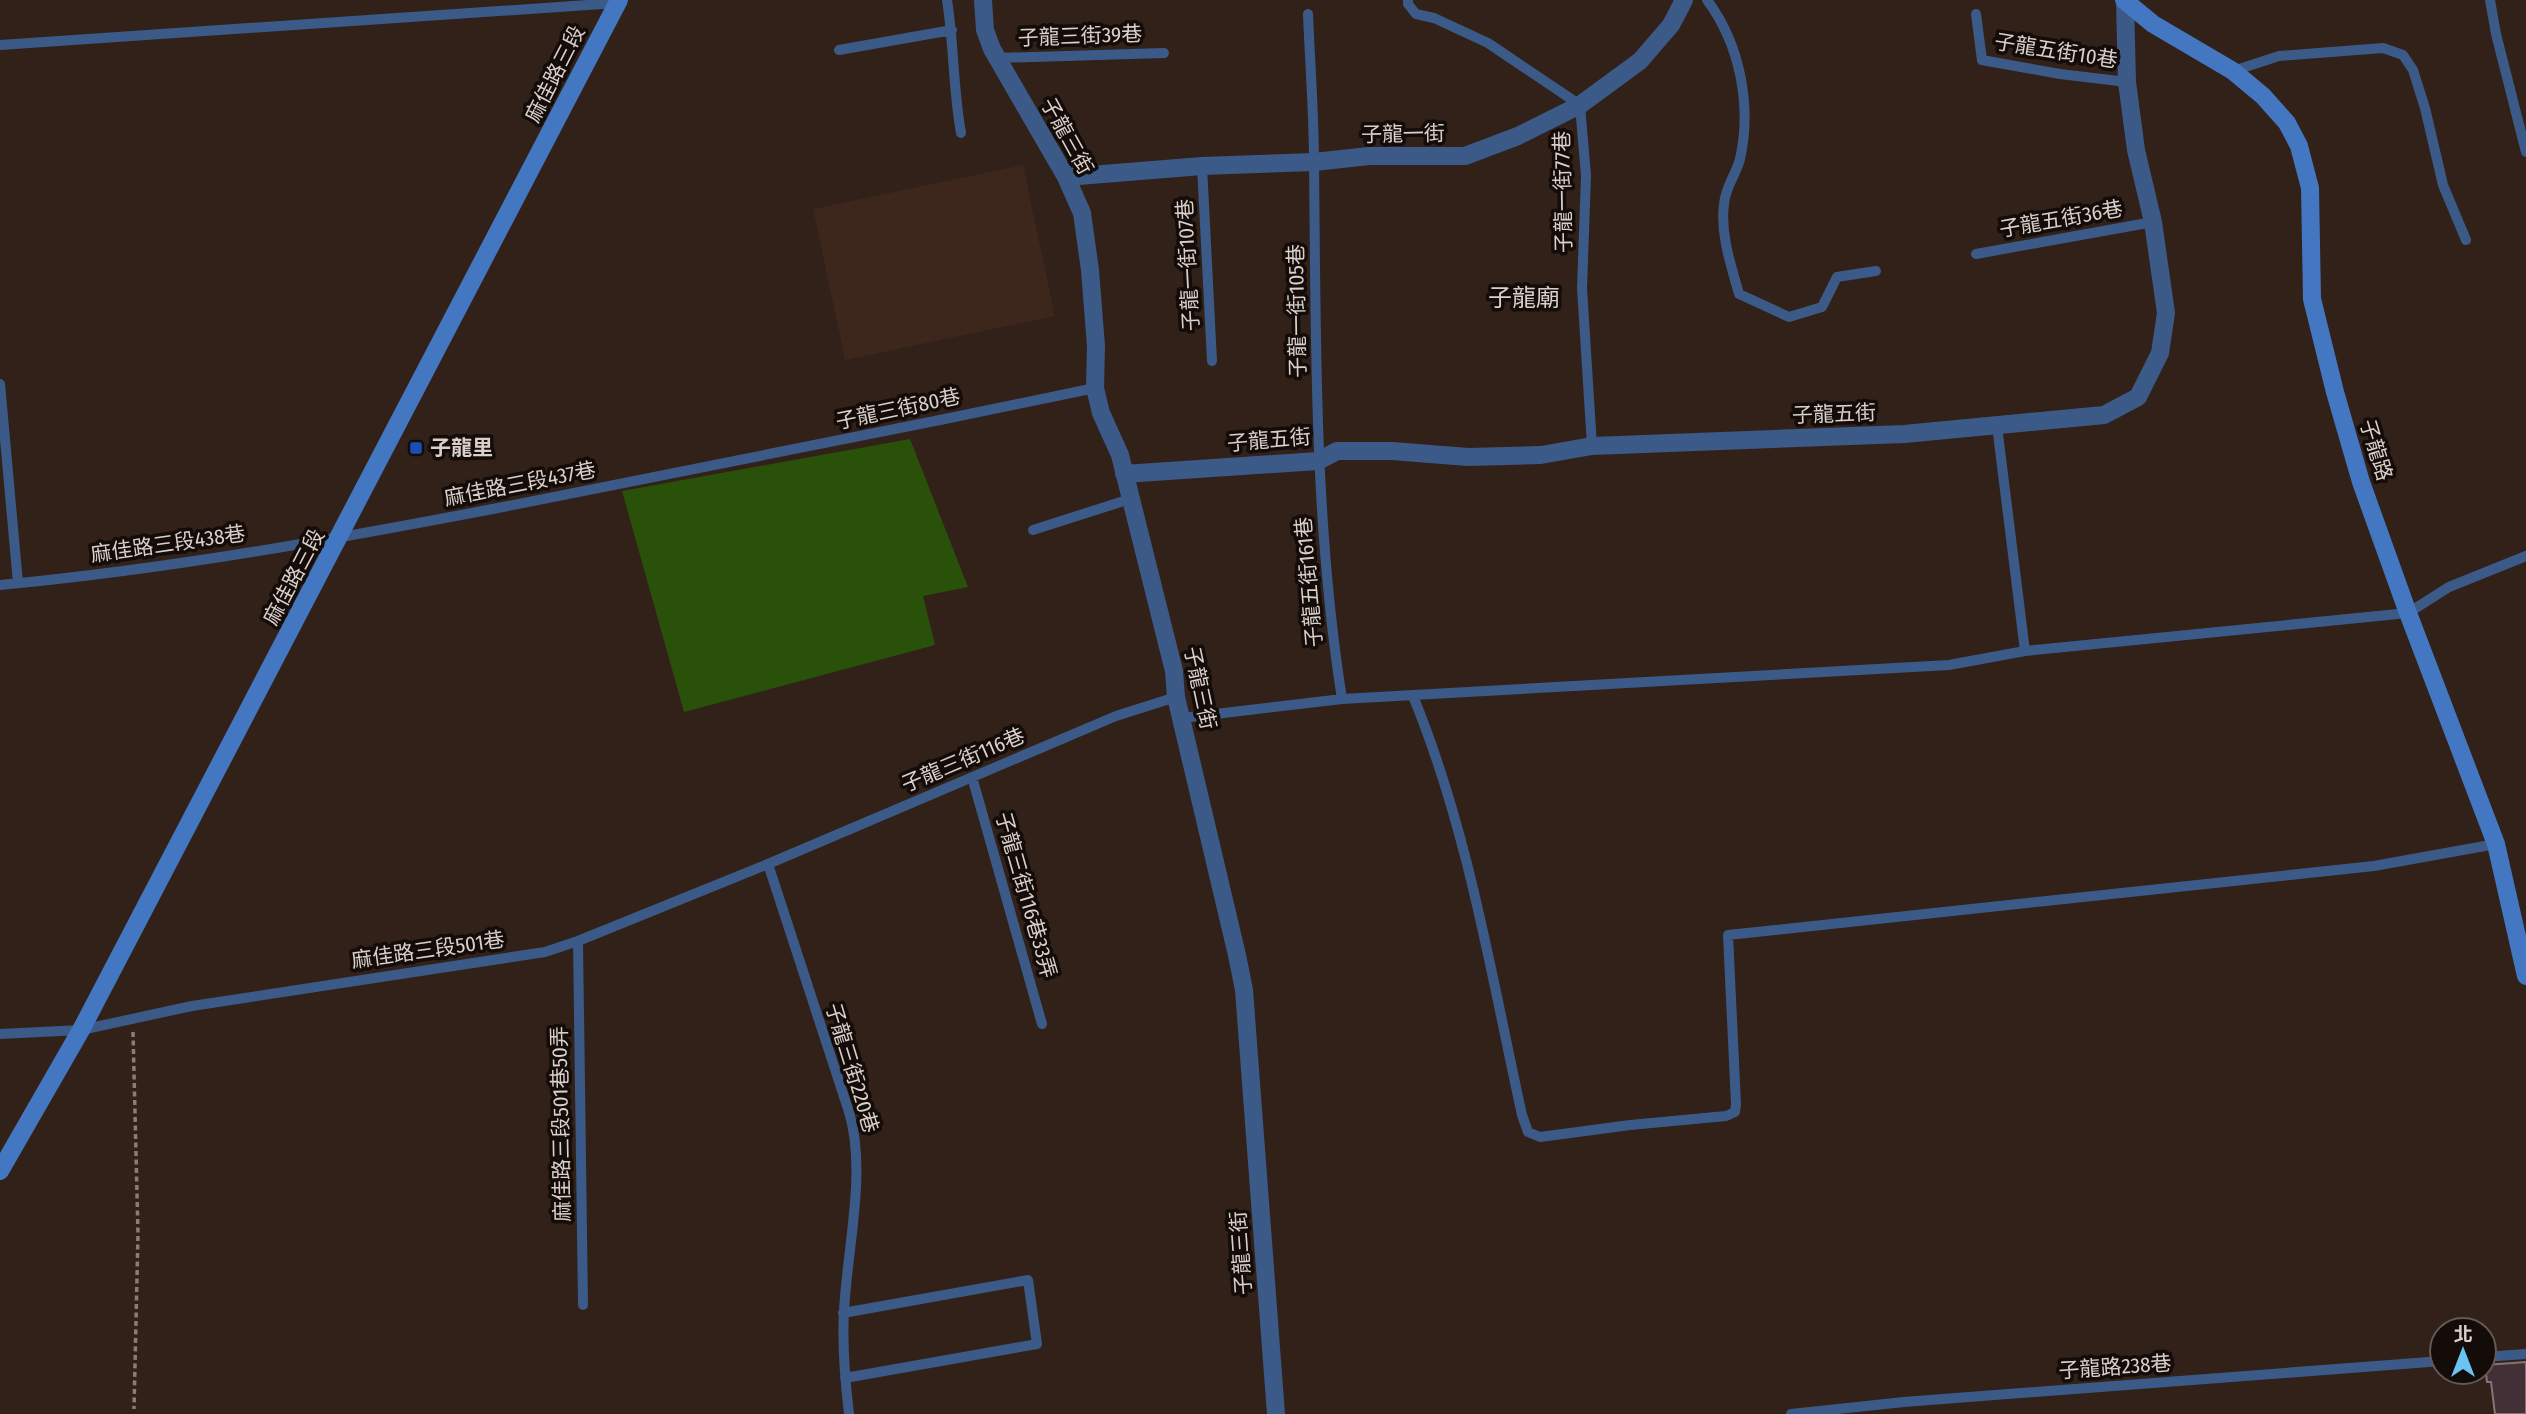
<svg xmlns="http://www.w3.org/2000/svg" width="2526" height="1414" font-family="'Fira Sans Condensed','Noto Sans TC',sans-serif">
  <rect width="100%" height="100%" fill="#312119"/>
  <path fill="#3d261c" d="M1023,165L1055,316L845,360L813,209Z"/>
  <path fill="#2a5109" d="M910,439L968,587L923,596L935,645L684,712L622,491Z"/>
  <path fill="#423036" stroke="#877279" stroke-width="2" d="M2526,1362V1414H2495L2491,1382H2487L2485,1365Z"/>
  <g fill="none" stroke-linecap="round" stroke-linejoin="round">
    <path stroke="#8a7d76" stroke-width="3.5" stroke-dasharray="5 3.5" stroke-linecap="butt" d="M133,1032L138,1234L134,1409"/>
    <path stroke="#3b5a88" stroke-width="10" d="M947,0C954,44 953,89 961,133
      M1408,0V4L1416,14L1434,18L1488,43L1580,105L1586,176L1582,288L1592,446
      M1707,0C1740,44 1752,106 1740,159C1736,175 1726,185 1724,204C1720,234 1731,265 1739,294L1789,317L1822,307L1837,277L1876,271
      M2490,0L2496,34L2526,152
      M1308,14C1310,64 1314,114 1314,163C1316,342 1314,522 1342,699
      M1976,14L1982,60L2060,74L2127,82
      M0,45L617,3
      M839,50L952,30
      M997,58L1164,53
      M2233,71L2279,56L2383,48L2403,55L2413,70L2425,108L2443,185L2466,240
      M1202,166L1212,361
      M1976,254L2153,222
      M0,384L18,583
      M1997,426L2025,651
      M1033,530L1130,499
      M0,585C169,569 336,539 503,507C701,469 898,429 1095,388
      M1413,696C1468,830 1491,974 1522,1115L1528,1132L1540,1137L1630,1125L1726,1116L1735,1112L1736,1104L1728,935L2374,866L2496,844
      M1182,718L1342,699L1949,665L2025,651L2408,613L2449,587L2526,556
      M972,777L1042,1024
      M768,864L849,1112C867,1171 847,1249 844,1311C842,1345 845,1380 849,1414
      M578,941L583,1305
      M0,1034L81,1030L192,1006L545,952L578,941L768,864L1116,716L1176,697
      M843,1313L1028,1280L1037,1344L845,1378
      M2484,1357L2526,1354
      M1791,1414L1904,1402L2442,1361"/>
    <path stroke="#3b5a88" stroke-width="18" d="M983,0L985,30L992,49L1066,177L1082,213L1090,270L1096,346L1095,388L1101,413L1120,455L1174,671L1176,697L1237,955L1244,990L1276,1414
      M1066,177L1202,166L1314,162L1369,156H1465L1518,136L1580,105L1640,61L1671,25L1684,0
      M1124,474L1318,461L1337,451H1392L1468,457L1541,455L1592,446L1904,434L2104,415L2138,397L2160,353L2166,313L2153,222L2136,150L2127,82L2125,1"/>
    <path stroke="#4477c1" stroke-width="18" d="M2124,0L2153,24L2233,71L2263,96L2287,123L2299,146L2310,188L2312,299L2335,392L2361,482L2408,613L2496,844L2526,976
      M0,1171L81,1030L619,0"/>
  </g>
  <rect fill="#1a4fb4" stroke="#130c09" stroke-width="2.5" x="409" y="441" width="14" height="14" rx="3.5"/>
  <g text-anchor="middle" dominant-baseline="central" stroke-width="7" stroke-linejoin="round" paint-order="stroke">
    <g font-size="21" fill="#dacfca" stroke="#130c09">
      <text transform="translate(1080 36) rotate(-2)">子龍三街39巷</text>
      <text transform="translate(2056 51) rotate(9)">子龍五街10巷</text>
      <text transform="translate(555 74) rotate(-63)">麻佳路三段</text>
      <text transform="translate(1403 134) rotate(-1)">子龍一街</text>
      <text transform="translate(1067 136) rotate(61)">子龍三街</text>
      <text transform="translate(1563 192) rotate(-91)">子龍一街77巷</text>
      <text transform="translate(2061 219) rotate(-10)">子龍五街36巷</text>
      <text transform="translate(1188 265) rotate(-93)">子龍一街107巷</text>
      <text transform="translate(1297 311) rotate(-91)">子龍一街105巷</text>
      <text transform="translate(898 409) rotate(-12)">子龍三街80巷</text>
      <text transform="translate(1834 414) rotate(-2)">子龍五街</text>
      <text transform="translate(1269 440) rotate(-5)">子龍五街</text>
      <text transform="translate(2376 450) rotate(73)">子龍路</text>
      <text transform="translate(520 484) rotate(-11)">麻佳路三段437巷</text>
      <text transform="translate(168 544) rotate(-8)">麻佳路三段438巷</text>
      <text transform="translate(294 577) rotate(-62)">麻佳路三段</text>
      <text transform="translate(1309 582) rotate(-95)">子龍五街161巷</text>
      <text transform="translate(1200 688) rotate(78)">子龍三街</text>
      <text transform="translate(963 760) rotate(-23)">子龍三街116巷</text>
      <text transform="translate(1026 895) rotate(74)">子龍三街116巷33弄</text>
      <text transform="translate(428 950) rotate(-8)">麻佳路三段501巷</text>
      <text transform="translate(852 1068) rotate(73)">子龍三街220巷</text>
      <text transform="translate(561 1124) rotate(-91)">麻佳路三段501巷50弄</text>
      <text transform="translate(1241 1253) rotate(-94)">子龍三街</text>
      <text transform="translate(2115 1367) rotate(-4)">子龍路238巷</text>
    </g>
    <g font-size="21" font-weight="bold" fill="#dacfca" stroke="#130c09" text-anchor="start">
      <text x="430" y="448">子龍里</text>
    </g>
    <g font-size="24" fill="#dacfca" stroke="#130c09">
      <text x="1524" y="298">子龍廟</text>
    </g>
  </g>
  <g transform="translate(2463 1351)"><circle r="33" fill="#130c09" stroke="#635a56" stroke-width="2"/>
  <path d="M0-5L12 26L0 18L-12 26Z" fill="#69c4f1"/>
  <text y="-10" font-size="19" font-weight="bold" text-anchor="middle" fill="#dacfca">北</text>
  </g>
</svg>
